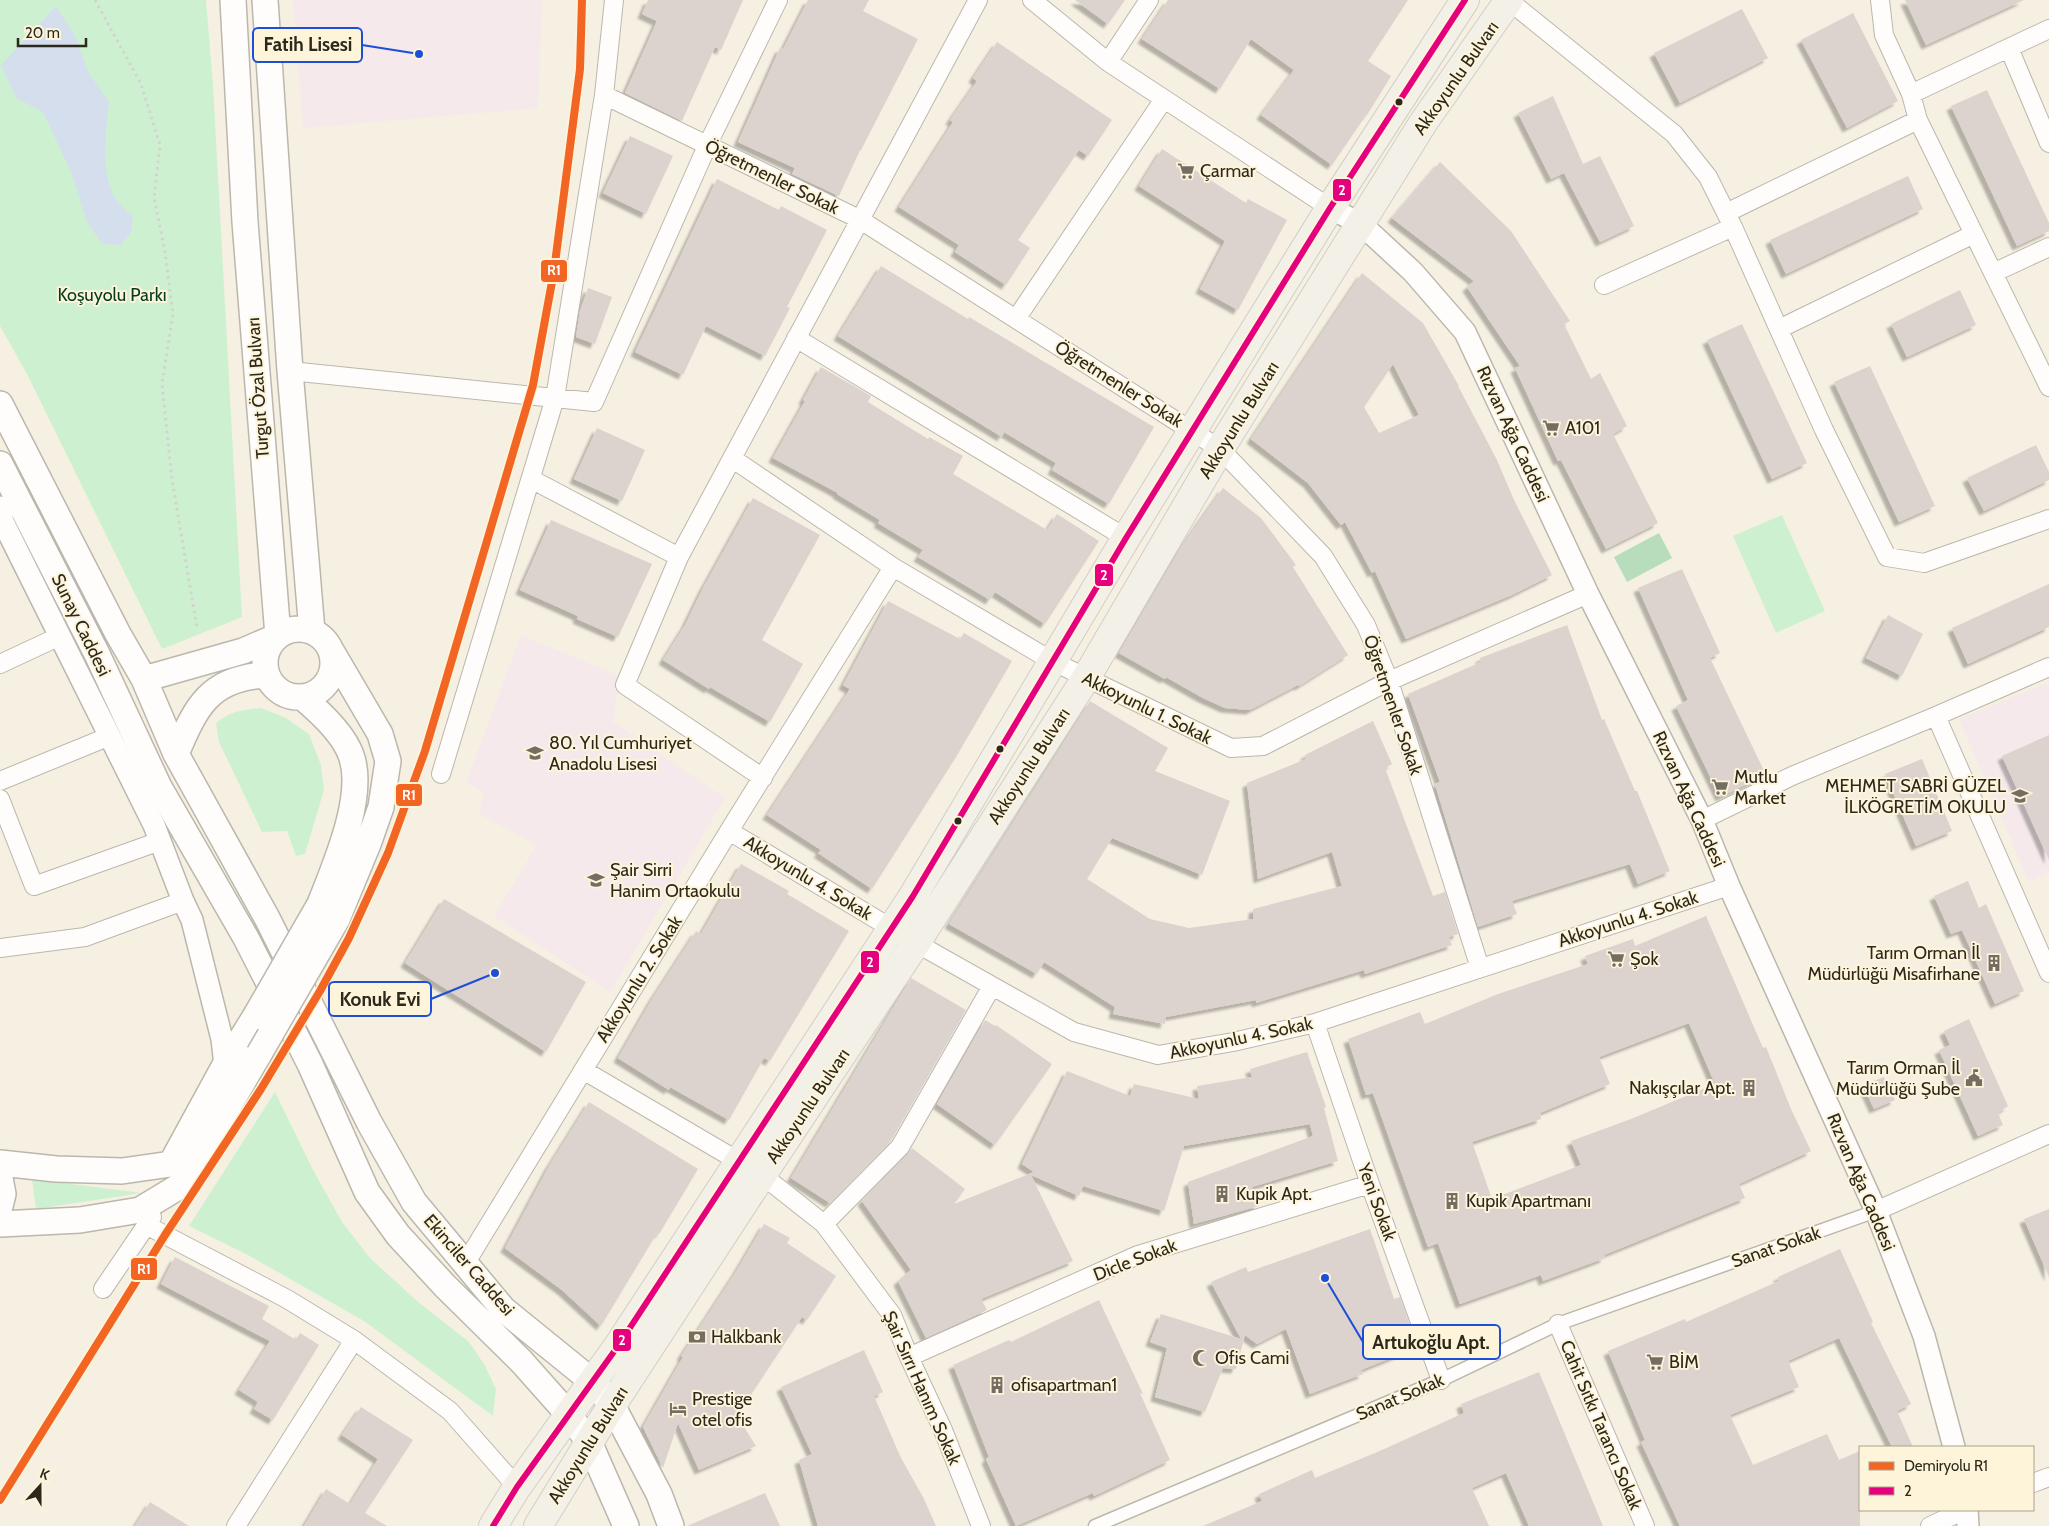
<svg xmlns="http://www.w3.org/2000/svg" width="2049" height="1526" font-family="Cabin,sans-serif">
  <defs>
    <filter id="shadow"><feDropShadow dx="-4.5" dy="4.5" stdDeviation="1" flood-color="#0004"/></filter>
  </defs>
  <rect width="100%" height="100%" fill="#f6f0e2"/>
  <path fill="#f5e9ec" d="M293,0H542L538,108L303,128Z
    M521,635L620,676L613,722L725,798L610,992L494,916L537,845L479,814L484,792L466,783Z
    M2049,682V872L2029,882L1959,719Z"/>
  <path fill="#cdf1d0" d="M0,0H206L213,85L242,617L162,649L27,374L0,326Z
    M1782,515L1825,611L1776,633L1733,536Z
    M261,708L286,718L309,734L321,765L324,790L305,854L296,856L287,831L262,832L219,742L216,723C231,711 242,710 261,708Z
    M275,1092L312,1168L342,1222L370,1258L417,1301L469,1342L484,1364L496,1389L493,1416L364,1321L248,1255L189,1226Z
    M32,1179L142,1193L36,1209Z"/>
  <path fill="#b7ddbc" d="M1659,533L1672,558L1627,582L1614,557Z"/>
  <path fill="#d5deed" d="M56,6L77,39L88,72L109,102C106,130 99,180 119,203C123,208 128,212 133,216L131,232L121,245L102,244L87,222L71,172L43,112L16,98L1,65Z"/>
  <path fill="#dcd2ce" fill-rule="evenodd" filter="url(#shadow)" d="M648,0H743L721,50L715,47L682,121L625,93L657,21L642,14Z
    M808,0H869L863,11L918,39L861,150H860L839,196L792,174L795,168L738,142L780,48L783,49Z
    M1075,0H1125L1108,24Z
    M1168,0H1408L1368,61L1391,76L1367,115H1366L1332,165L1261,115L1294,70L1251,39L1220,89L1142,39Z
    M1905,0H2024L1926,45Z
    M1742,9L1768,58L1680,103L1654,53Z
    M1853,13L1898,101L1847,128L1801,40Z
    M997,42L1112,120L1088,156L1079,150L1018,240L1030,248L1006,285L955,252L959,245L899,207L953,122L950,120L977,81L973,78Z
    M1987,90L2049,223V231L2017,246L1951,106Z
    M1553,96L1583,164L1600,156L1634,226L1600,242L1564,173L1551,179L1518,113Z
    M630,136L673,156L646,214L603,193Z
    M1162,149L1246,203L1248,199L1287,220L1238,310L1200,289L1225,241L1139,186Z
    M1440,162L1511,231L1570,321L1564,324L1591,379L1600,373L1627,426L1613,434L1658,523L1606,549L1561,460L1558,461L1515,368L1520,366L1467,287L1474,281L1392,218Z
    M1908,176L1923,209L1786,274L1770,240Z
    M717,179L779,210L781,206L827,230L787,307L790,308L765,356L706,326L683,375L635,352Z
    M881,266L968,319L969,317L1154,427L1109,504L1052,470L1056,463L1004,432L1002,437L838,336Z
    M1362,273L1423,323L1459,386H1458L1496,458L1514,500L1552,575L1512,595L1406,639L1375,571L1372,573L1345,522L1341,525L1308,483L1251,439ZM1393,364L1419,415L1379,433L1364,407Z
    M588,288L612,297L595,344L576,337L580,311Z
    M1960,290L1976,325L1907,357L1891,324Z
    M1742,324L1807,463L1772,479L1707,340Z
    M1870,366L1935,506L1899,522L1834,382Z
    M821,367L871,396L868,402L928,439L929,437L963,456L953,474L1047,530L1057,514L1099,541L1045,624L995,592L990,600L918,557L923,550L878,523L880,520L837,494L838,493L773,458L805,401L803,400Z
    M597,428L645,450L622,501L574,479Z
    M2036,445L2049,472V480L1984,511L1967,478Z
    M1223,488L1261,518L1296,565L1293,567L1348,655L1299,686L1298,685L1250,710L1225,708L1203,698L1166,677L1165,679L1119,653L1180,549Z
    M753,498L820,535L762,640L803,664L770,722L710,687L709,689L663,660L685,625L703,588Z
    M551,520L652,564L618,637L577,619L578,616L520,590Z
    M1682,569L1720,653L1710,658L1766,775L1720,797L1676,706L1688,700L1638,588Z
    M2049,584V627L1968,664L1952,628Z
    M888,601L960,639L964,633L1012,661L956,757L872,889L818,853L821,850L767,815L850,689L843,685Z
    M1888,615L1923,634L1902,676L1866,658Z
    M1567,625L1602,720L1604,719L1635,791H1637L1670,871L1638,884L1630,864L1512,901L1517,914L1478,927L1435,784L1440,782L1408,694L1481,662L1480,658Z
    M1090,701L1168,748L1155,771L1230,801L1202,875L1112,838L1087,879L1150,919L1189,928L1253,919V909L1342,886L1332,852L1258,879L1247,783L1306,759L1305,755L1373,721L1392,764L1385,768L1433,896L1445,892L1458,934L1449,937L1452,945L1365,974L1364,970L1256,1003V1000L1166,1017L1165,1024L1113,1014L1115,1007L1044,962L1037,974L949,924Z
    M2049,735V860L2002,756Z
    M1922,759L1952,831L1916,846L1885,774Z
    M741,864L789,891L787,894L849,931L770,1061L764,1058L729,1120L670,1087L669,1090L618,1058L652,999L696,931L701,934Z
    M1968,881L1979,908L1986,904L2024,991L1995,1004L1962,930L1951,934L1934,896Z
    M444,899L586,982L546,1052L405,963Z
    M1706,916L1763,1048L1766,1047L1791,1109L1811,1151L1739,1184L1745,1198L1604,1255L1605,1258L1543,1281L1541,1275L1460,1304L1438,1243L1428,1247L1373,1093L1366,1095L1348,1039L1420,1012L1425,1024L1498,994L1588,964L1585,956L1633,939L1635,946ZM1689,1023L1715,1084L1631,1119L1571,1141L1581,1165L1492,1199L1472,1142L1541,1119L1540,1113L1610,1084L1599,1057Z
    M911,978L966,1010L891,1141L830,1203L791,1178Z
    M1969,1019L2008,1106L1998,1113L2003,1125L1978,1136L1939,1050L1950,1045L1944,1031Z
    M985,1020L995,1026L996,1025L1052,1064L995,1145L937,1104Z
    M1307,1052L1326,1107L1324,1108L1338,1161L1252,1187L1259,1206L1194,1224L1188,1182L1313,1136L1310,1124L1184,1146L1164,1211L1083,1186L1079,1196L1031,1175L1073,1261L981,1299L987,1310L926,1338L898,1281L911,1270L862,1201L912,1148L965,1189L954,1204L1034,1172L1022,1164L1067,1071L1130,1096L1134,1084L1199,1099L1197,1086L1252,1077L1250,1069Z
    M1884,1077L1895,1100L1874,1109L1863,1085Z
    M589,1102L698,1169L659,1234L657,1233L601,1326L562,1290L505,1248L549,1166Z
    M2049,1209V1277L2024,1219Z
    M764,1224L790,1238L787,1243L836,1276L807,1320L802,1317L737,1416L756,1446L699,1470L678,1423L663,1468L643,1427L683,1357L681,1356L737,1270Z
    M1370,1229L1394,1299L1400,1297L1418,1347L1361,1370L1363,1374L1310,1394L1286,1329L1257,1344L1245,1335L1236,1369L1223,1368L1205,1412L1155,1397L1167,1348L1150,1342L1161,1314L1241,1339L1211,1282L1246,1267L1248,1272Z
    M1840,1249L1873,1322L1871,1323L1911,1404L1897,1411L1913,1447H1892L1839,1338L1788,1361L1799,1387L1730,1415L1753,1465L1827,1434L1839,1460L1860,1451V1526H1680L1641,1442L1645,1440L1608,1351L1685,1319L1686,1322L1779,1281L1778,1277Z
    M175,1257L269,1306L262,1319L296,1340L300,1333L319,1345L273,1420L254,1409L258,1402L239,1390L270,1341L161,1284Z
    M1099,1300L1143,1394L1140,1393L1170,1460L1094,1496L1093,1493L1016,1526L986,1459L989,1457L953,1365L1009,1340L1011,1342Z
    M864,1350L883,1392L874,1396L901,1458L923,1497L936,1526H818L799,1460L812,1454L781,1387Z
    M1539,1372L1603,1526H1529L1506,1473L1472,1488L1489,1526H1203L1262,1501L1259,1494L1312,1470L1315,1478L1382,1450L1464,1413L1461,1404Z
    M361,1407L413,1440L365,1513L387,1526H304L326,1489L350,1504L378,1459L342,1435Z
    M765,1493L780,1526H687Z
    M150,1502L189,1526H135Z"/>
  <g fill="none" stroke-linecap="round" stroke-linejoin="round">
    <g stroke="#bcb7ac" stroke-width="15">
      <path id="pedestrian" d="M1095,1526L1441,1380L1558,1324L1876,1211"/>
    </g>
    <g stroke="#bcb7ac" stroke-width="20">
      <path id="minor" d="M1032,0L1108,62L1330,208
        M1508,0L1674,134L1708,177L1733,227L1824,430L1887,557L1924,563L2049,519
        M1880,0L1884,35L1911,94L1918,120L1974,234
        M2009,48L2049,143
        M1108,62L1149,0
        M1911,94L2049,29
        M604,95L859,219L1220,449L1323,556L1366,625L1389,681L1480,968
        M1726,213L1918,120
        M1993,273L2049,247
        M1604,285L1733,227
        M1016,319L1164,99
        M1779,329L1974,234L2049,387
        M796,338L1126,538
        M290,371L594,402L707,146L778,0
        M733,459L893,567L1052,661L1231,748L1263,746L1389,681L1588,594
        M531,479L679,557
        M0,664L60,636
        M2049,667L1936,716L2049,973
        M441,774L555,398L604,95L614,0
        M763,778L625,685L679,557L978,0
        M0,781L110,736
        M0,799L34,886L160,841
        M1702,820L1792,776L1936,716
        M729,831L916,943L1074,1032L1158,1055L1233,1042L1315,1023L1729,886
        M0,948L85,937L183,901
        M1315,1023L1370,1184L1441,1380
        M583,1070L762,1175L824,1224L892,1315L909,1357L943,1430L981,1526
        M1876,1211L2049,1134
        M824,1224L900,1147L992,986
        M146,1225L287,1299L354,1340L450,1411L517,1487
        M465,1264L729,831L893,567
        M103,1289L152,1217
        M1558,1324L1645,1526
        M909,1357L1138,1255L1370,1184
        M2033,1483L2049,1477
        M236,1526L354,1340
        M1930,1526L1965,1510"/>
    </g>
    <g stroke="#bcb7ac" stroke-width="24">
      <path id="tertiary" d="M1330,208L1361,224L1413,272L1465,332L1588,594L1702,820L1729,886L1876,1211L1924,1336L1954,1447
        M0,507L3,522L154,825L183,901L192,920L222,1039L225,1065
        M1967,1510L1968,1526"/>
    </g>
    <g stroke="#bcb7ac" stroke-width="28">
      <path id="secondary" d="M265,0L290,371L312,631
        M0,404L118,634L144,679L176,754L267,918L369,1122L414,1202L503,1309L593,1382L612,1405L659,1494L671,1526
        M0,464L97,654L159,787L246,938L310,1064L367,1192L398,1235L445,1286L521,1361L569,1415L589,1442L626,1526
        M265 663a34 34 0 1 1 68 0a34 34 0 1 1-68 0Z
        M329,647L380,734L388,761L381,807L368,844L337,919
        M144,679L243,651L278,636L245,222L233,0
        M302,697C320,712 343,733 351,755C366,796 335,865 320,904
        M176,754C196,706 210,678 266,675
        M0,1163L56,1169L122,1171L171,1164L225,1065L255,1017
        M0,1178L3,1194L0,1206
        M0,1224L80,1220L140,1210L183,1184L259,1054"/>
    </g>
    <g stroke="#d2cec7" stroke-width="30">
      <path id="primary" d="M493,1526L517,1487L618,1346L913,896L1126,538L1330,208L1465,0
        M538,1526L612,1405L762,1175L916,943L1086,678L1220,449L1423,123L1509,0"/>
    </g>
    <path stroke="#d4d2ce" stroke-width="3" stroke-dasharray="2.5 4" stroke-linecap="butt" d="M95,0L141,84L160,145L154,197L165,252L173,314L162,384L172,480L197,628"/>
    <use href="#pedestrian" stroke="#fefdfb" stroke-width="12"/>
    <use href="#minor" stroke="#fefdfb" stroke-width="18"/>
    <use href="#tertiary" stroke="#fefdfb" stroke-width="21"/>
    <use href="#secondary" stroke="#fefdfb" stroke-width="25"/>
    <use href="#primary" stroke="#f3f0e7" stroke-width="28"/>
    <g stroke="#bcb7ac" stroke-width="28" stroke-linecap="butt">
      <path id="secondary-bridge" d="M255,1017L320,904
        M259,1054L337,919"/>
    </g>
    <use href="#secondary-bridge" stroke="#fefdfb" stroke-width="25"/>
    <g stroke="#fef4da" stroke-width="10">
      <path id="bus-1" d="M493,1526L517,1487L618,1346L913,896L1126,538L1330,208L1465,0"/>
    </g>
    <use href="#bus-1" stroke="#e5007d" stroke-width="6"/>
    <g stroke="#fef4da" stroke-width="11">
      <path id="rail-1" d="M0,1500L165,1235L261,1089L320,991L349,938L388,853L425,751L533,385L554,271L580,69L582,0"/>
    </g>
    <use href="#rail-1" stroke="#f26522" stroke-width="8"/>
  </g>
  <defs>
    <g id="supermarket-bare" transform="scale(1.35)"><path d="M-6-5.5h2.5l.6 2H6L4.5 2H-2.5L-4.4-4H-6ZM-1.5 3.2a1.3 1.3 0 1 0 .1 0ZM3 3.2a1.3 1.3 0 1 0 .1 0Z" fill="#736e61" stroke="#fef4da" stroke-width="2.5" paint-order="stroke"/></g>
    <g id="school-bare" transform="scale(1.35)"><path d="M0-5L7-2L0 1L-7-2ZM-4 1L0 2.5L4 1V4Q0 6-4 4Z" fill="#736e61" stroke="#fef4da" stroke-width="2.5" paint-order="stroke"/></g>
    <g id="building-bare" transform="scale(1.35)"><path d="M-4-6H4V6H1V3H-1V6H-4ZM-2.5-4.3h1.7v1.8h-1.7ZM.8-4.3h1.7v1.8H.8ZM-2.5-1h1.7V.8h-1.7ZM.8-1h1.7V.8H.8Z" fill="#736e61" stroke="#fef4da" stroke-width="2.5" paint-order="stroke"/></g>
    <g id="civic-bare" transform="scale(1.35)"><path d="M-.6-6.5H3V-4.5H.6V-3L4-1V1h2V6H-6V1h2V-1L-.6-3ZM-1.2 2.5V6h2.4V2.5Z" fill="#736e61" stroke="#fef4da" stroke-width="2.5" paint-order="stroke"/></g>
    <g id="bank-bare" transform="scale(1.35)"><path d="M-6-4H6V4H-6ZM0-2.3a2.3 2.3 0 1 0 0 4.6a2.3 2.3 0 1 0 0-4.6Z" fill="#736e61" stroke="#fef4da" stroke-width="2.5" paint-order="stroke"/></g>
    <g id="mosque-bare" transform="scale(1.35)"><path d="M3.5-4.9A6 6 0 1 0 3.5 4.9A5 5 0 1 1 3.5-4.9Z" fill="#736e61" stroke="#fef4da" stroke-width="2.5" paint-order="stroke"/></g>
    <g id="hotel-bare" transform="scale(1.35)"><path d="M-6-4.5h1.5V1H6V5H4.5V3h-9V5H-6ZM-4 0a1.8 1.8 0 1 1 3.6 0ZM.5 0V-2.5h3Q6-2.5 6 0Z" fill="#736e61" stroke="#fef4da" stroke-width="2.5" paint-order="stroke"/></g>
  </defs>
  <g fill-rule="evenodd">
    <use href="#supermarket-bare" x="1186" y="171"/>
    <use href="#supermarket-bare" x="1551" y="428"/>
    <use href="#school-bare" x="535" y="753"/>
    <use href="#supermarket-bare" x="1720" y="787"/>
    <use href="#school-bare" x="2020" y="796"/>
    <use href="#school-bare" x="596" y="880"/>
    <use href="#supermarket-bare" x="1616" y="959"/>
    <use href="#building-bare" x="1994" y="963"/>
    <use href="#civic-bare" x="1974" y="1078"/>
    <use href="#building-bare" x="1749" y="1088"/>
    <use href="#building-bare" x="1222" y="1194"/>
    <use href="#building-bare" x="1452" y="1201"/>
    <use href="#bank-bare" x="697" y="1337"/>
    <use href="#mosque-bare" x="1201" y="1358"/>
    <use href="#supermarket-bare" x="1655" y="1362"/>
    <use href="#building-bare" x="997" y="1385"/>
    <use href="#hotel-bare" x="678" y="1409"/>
  </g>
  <g fill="#2c281c" stroke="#fef4da" stroke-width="2">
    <circle cx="1399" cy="102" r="4.5"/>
    <circle cx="1000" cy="749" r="4.5"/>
    <circle cx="958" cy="821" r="4.5"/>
  </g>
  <g text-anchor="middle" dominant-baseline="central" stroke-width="4" stroke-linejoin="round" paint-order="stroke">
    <g font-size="18" fill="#2c281c" stroke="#fef4da">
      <text transform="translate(1456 78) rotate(-55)">Akkoyunlu Bulvarı</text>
      <text transform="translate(772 177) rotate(26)">Öğretmenler Sokak</text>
      <text transform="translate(1119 384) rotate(32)">Öğretmenler Sokak</text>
      <text transform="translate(258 388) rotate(-94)">Turgut Özal Bulvarı</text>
      <text transform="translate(1239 420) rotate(-58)">Akkoyunlu Bulvarı</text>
      <text transform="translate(1513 434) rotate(65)">Rızvan Ağa Caddesi</text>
      <text transform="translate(81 625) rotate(64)">Sunay Caddesi</text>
      <text transform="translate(1393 705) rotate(71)">Öğretmenler Sokak</text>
      <text transform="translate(1147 708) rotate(26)">Akkoyunlu 1. Sokak</text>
      <text transform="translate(1029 766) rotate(-57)">Akkoyunlu Bulvarı</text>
      <text transform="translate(1689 799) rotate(65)">Rızvan Ağa Caddesi</text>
      <text transform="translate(808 878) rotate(31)">Akkoyunlu 4. Sokak</text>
      <text transform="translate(1628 919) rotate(-18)">Akkoyunlu 4. Sokak</text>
      <text transform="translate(639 979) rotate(-58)">Akkoyunlu 2. Sokak</text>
      <text transform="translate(1241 1038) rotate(-12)">Akkoyunlu 4. Sokak</text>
      <text transform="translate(808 1106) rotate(-56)">Akkoyunlu Bulvarı</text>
      <text transform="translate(1861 1182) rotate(67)">Rızvan Ağa Caddesi</text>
      <text transform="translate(1377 1202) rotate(70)">Yeni Sokak</text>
      <text transform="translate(1776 1247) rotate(-19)">Sanat Sokak</text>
      <text transform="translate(1135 1260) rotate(-21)">Dicle Sokak</text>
      <text transform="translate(469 1265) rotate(49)">Ekinciler Caddesi</text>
      <text transform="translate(922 1388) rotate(66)">Şair Sırrı Hanım Sokak</text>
      <text transform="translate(1400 1397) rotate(-23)">Sanat Sokak</text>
      <text transform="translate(1601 1425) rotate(67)">Cahit Sıtkı Tarancı Sokak</text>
      <text transform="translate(588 1445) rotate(-58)">Akkoyunlu Bulvarı</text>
    </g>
    <g font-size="18" fill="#2c281c" stroke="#fef4da" text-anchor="start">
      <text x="1200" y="171">Çarmar</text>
      <text x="1565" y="428">A101</text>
      <text x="549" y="743">80. Yıl Cumhuriyet<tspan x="549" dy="21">Anadolu Lisesi</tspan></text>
      <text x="1734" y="777">Mutlu<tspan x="1734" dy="21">Market</tspan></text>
      <text x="2006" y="786" text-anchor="end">MEHMET SABRİ GÜZEL<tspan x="2006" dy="21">İLKÖGRETİM OKULU</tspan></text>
      <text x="610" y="870">Şair Sirri<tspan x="610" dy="21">Hanim Ortaokulu</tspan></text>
      <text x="1980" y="953" text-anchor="end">Tarım Orman İl<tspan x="1980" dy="21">Müdürlüğü Misafirhane</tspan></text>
      <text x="1630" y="959">Şok</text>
      <text x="1960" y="1068" text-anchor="end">Tarım Orman İl<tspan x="1960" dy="21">Müdürlüğü Şube</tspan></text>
      <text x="1735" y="1088" text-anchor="end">Nakışçılar Apt.</text>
      <text x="1236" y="1194">Kupik Apt.</text>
      <text x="1466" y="1201">Kupik Apartmanı</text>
      <text x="711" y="1337">Halkbank</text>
      <text x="1215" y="1358">Ofis Cami</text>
      <text x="1669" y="1362">BİM</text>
      <text x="1011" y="1385">ofisapartman1</text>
      <text x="692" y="1399">Prestige<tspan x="692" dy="21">otel ofis</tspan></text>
    </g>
    <g font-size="18" fill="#003c1d" stroke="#fef4da">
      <text x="112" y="295">Koşuyolu Parkı</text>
    </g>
  </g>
  <path fill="none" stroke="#1d4ed8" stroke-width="2" d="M419 54L362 45M495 973L431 999M1325 1278L1363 1342"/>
  <g fill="#1d4ed8" stroke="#fef4da" stroke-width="2">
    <circle cx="419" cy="54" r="5"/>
    <circle cx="495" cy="973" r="5"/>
    <circle cx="1325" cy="1278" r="5"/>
  </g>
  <g fill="#fef4da" stroke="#1d4ed8" stroke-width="2">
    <rect x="253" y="28" width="109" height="34" rx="5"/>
    <rect x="329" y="982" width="102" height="34" rx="5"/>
    <rect x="1363" y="1325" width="137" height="34" rx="5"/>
  </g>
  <g font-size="19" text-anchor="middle" font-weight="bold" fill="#2c281c">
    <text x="308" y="51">Fatih Lisesi</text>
    <text x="380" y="1006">Konuk Evi</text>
    <text x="1431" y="1349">Artukoğlu Apt.</text>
  </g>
  <g stroke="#fef4da" stroke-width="2">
    <rect x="1332" y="178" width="20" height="24" rx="5" fill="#e5007d"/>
    <rect x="540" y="259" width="28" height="24" rx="5" fill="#f26522"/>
    <rect x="1094" y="563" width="20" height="24" rx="5" fill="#e5007d"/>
    <rect x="395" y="783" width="28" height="24" rx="5" fill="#f26522"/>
    <rect x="860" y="950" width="20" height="24" rx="5" fill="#e5007d"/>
    <rect x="130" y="1257" width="28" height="24" rx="5" fill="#f26522"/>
    <rect x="612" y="1328" width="20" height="24" rx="5" fill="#e5007d"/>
  </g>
  <g font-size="14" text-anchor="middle" font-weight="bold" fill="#fff">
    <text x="1342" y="195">2</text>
    <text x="554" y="275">R1</text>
    <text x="1104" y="580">2</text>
    <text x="409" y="800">R1</text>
    <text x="870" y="967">2</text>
    <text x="144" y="1274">R1</text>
    <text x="622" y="1345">2</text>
  </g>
  <rect x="1859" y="1446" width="175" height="65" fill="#fef4da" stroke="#aaa28e"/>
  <rect x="1869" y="1462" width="25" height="8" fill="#f26522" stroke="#aaa28e"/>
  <text x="1904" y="1471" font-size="15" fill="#2c281c">Demiryolu R1</text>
  <rect x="1869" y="1487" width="25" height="8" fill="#e5007d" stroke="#aaa28e"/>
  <text x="1904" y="1496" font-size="15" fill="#2c281c">2</text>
  <g transform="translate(40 1486) rotate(21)" stroke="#fef4da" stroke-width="4" paint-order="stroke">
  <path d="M0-4L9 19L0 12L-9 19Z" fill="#2c281c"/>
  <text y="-8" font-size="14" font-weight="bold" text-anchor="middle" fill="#2c281c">K</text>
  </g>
  <path d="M18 38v8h68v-8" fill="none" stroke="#2c281c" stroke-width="2.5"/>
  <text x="25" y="38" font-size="15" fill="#2c281c" stroke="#fef4da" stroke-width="4" paint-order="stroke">20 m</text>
</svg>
